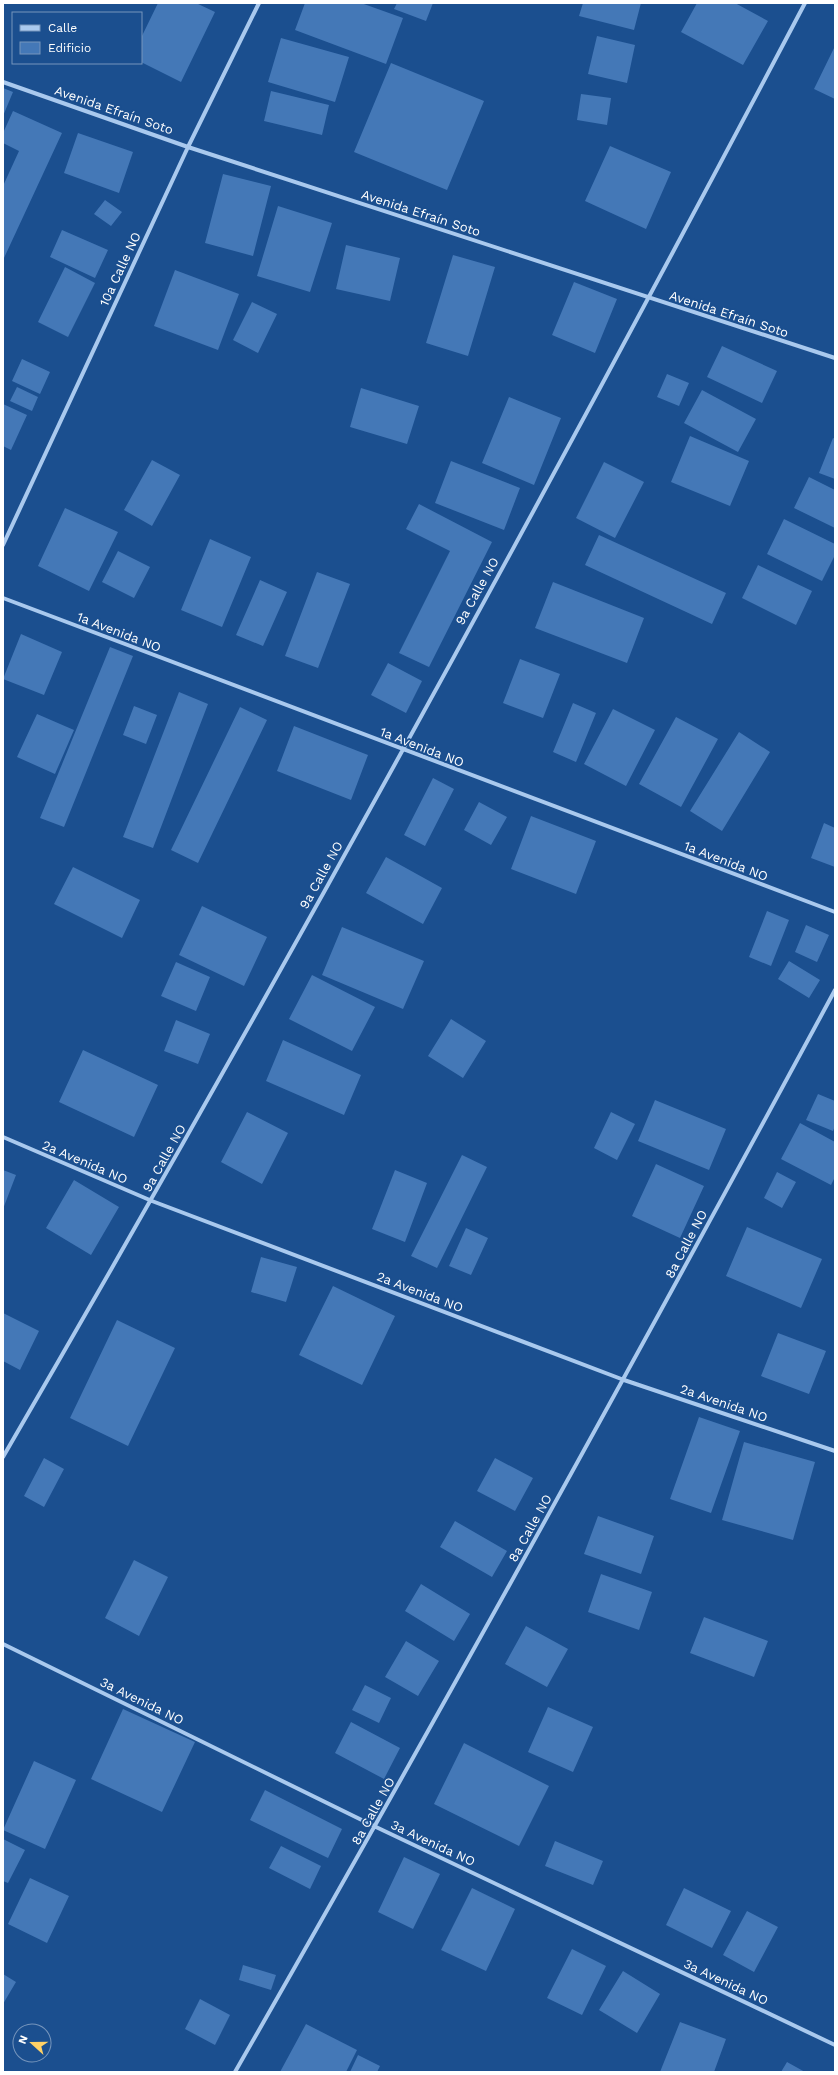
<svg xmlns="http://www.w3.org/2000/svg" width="838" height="2075" font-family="'Work Sans',sans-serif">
  <rect width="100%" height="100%" fill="#1b4f8f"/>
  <path fill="#4478b7" d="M158,3H196L215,12L181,82L141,62V38Z
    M305,3H361L403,18L386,64L295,30Z
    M397,3H433L426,21L394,9Z
    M583,3H641L634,30L579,16Z
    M697,3H735L768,21L743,65L681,32Z
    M597,36L635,45L627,83L588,74Z
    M281,38L349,57L335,102L268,82Z
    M835,46V99L814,89Z
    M391,63L484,101L447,190L354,152Z
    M3,88L13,92L3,116Z
    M271,91L329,105L322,135L264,121Z
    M581,94L611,98L607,125L577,120Z
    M13,111L62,133L4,258L3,186L19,151L3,143V133Z
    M78,133L133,152L119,193L64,173Z
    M610,146L671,172L646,229L585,201Z
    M223,174L271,186L253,256L205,243Z
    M105,200L122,212L111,226L94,214Z
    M278,206L332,223L310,292L257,276Z
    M62,230L108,250L95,278L50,257Z
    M346,245L400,258L390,301L336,289Z
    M453,255L495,267L468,356L426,343Z
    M65,267L95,283L68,337L38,322Z
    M175,270L239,294L218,350L154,326Z
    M574,282L617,299L595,353L552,335Z
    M252,302L277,314L258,353L233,340Z
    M722,346L777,371L762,403L707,377Z
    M22,359L50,372L40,394L12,381Z
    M667,374L689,383L679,406L657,397Z
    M17,387L38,397L32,411L10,401Z
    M361,388L419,406L407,444L350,427Z
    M702,390L756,419L738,452L684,423Z
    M509,397L561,418L534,485L482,463Z
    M3,404L27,415L11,450L3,446Z
    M690,436L749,461L730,506L671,482Z
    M833,438L835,439V479L819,473Z
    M152,460L180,475L152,526L124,510Z
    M451,461L520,488L504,530L435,503Z
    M604,462L644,482L615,538L576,518Z
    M809,477L835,490V528L794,508Z
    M419,504L492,542L429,667L399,653L450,551L406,529Z
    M65,508L118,532L89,591L38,566Z
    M784,519L835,544V555L822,581L767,554Z
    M599,535L726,593L712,624L585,565Z
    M210,539L251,557L222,627L181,610Z
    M118,551L150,567L134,598L102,582Z
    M758,565L812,591L796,625L742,598Z
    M317,572L350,584L318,668L285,656Z
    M260,580L287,592L263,646L236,635Z
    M553,582L644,618L627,663L535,628Z
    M21,634L62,652L44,695L3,679Z
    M110,647L133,656L64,827L40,818Z
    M520,659L560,674L543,718L503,703Z
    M388,663L422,681L406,713L371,695Z
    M179,692L208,704L153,848L123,837Z
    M573,703L596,713L576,762L553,752Z
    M134,706L157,715L146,744L123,735Z
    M240,707L267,720L198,863L171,850Z
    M613,709L655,730L626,786L584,764Z
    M37,714L74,730L55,774L17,757Z
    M676,717L718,739L681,807L639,784Z
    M294,726L368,755L351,800L277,771Z
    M739,732L770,752L722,831L690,811Z
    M433,778L454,789L425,846L404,835Z
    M479,802L507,817L491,845L464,830Z
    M531,816L596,841L576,894L511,869Z
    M824,823L835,828V867L811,858Z
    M386,857L442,888L423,924L366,893Z
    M73,867L140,900L122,938L54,904Z
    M202,906L267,937L244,986L179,955Z
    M767,911L789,920L771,966L749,957Z
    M806,925L829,935L817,962L795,952Z
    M342,927L424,961L403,1009L322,975Z
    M789,961L820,980L809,998L778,979Z
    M176,962L210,977L196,1011L161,996Z
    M312,975L375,1007L352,1051L289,1019Z
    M451,1019L486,1041L463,1078L428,1056Z
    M176,1020L210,1034L198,1064L164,1051Z
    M283,1040L361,1075L344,1115L266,1081Z
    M83,1050L158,1085L134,1137L59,1102Z
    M818,1094L835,1101V1126L833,1131L806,1120Z
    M655,1100L726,1129L709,1170L638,1141Z
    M247,1112L288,1133L262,1184L221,1162Z
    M611,1112L635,1124L617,1160L594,1148Z
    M800,1123L835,1142V1177L831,1185L781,1159Z
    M462,1155L487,1167L437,1268L411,1256Z
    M656,1164L704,1186L680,1238L632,1216Z
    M3,1170L16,1175L3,1209Z
    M395,1170L427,1183L405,1242L372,1229Z
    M777,1172L796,1182L782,1208L764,1198Z
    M74,1180L119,1207L91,1255L46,1228Z
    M747,1227L822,1259L801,1308L726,1276Z
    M466,1228L488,1238L471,1275L449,1266Z
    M261,1257L297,1267L286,1302L251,1292Z
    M333,1286L395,1316L362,1385L299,1355Z
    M3,1313L39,1331L20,1370L3,1361Z
    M117,1320L175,1348L128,1446L70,1418Z
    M778,1333L826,1351L809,1394L761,1376Z
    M699,1417L740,1431L711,1513L670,1499Z
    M744,1442L815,1462L793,1540L722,1520Z
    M44,1458L64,1469L44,1507L24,1496Z
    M495,1458L533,1478L515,1511L477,1491Z
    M598,1516L654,1536L641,1574L584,1554Z
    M455,1521L507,1551L492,1577L440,1547Z
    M134,1560L168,1577L139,1636L105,1618Z
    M601,1574L652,1592L639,1630L588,1612Z
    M421,1584L470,1614L454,1641L405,1611Z
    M704,1617L768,1641L754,1677L690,1653Z
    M526,1626L568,1649L547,1687L505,1664Z
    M406,1641L439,1661L418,1696L385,1677Z
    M365,1685L391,1698L379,1723L352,1710Z
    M548,1707L593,1727L573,1772L528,1752Z
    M123,1709L195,1742L162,1812L91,1779Z
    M351,1722L400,1748L384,1779L335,1753Z
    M464,1743L549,1786L519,1846L434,1804Z
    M34,1761L76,1780L45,1849L3,1830Z
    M265,1790L342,1829L328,1858L250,1820Z
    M3,1839L25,1850L8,1883L3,1881Z
    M555,1841L603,1861L593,1885L545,1866Z
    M281,1846L321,1866L310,1889L269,1868Z
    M404,1857L440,1874L413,1929L378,1912Z
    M30,1878L69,1896L47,1943L8,1924Z
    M472,1888L515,1909L486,1971L441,1950Z
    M684,1888L731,1911L712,1948L666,1925Z
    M747,1911L778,1927L754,1972L723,1955Z
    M572,1949L606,1966L582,2015L547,1998Z
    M243,1965L276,1975L271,1990L239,1980Z
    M623,1971L660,1994L637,2033L599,2010Z
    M3,1974L16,1982L3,2004Z
    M200,1999L230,2015L215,2045L185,2029Z
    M680,2022L726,2039L714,2072H660Z
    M306,2024L357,2050L346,2072H280Z
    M358,2055L380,2066L377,2072H350Z
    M787,2062L805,2072H781Z"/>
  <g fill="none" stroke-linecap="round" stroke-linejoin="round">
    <path stroke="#a9c9ee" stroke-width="4" d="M3,82L188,147L835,358
      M3,545L188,147L259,3
      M3,598L835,912
      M3,1137L152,1201L624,1380L835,1451
      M3,1457C281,978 547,493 805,3
      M3,1644L376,1827L835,2045
      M235,2072C440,1714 639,1353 835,990"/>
  </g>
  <g text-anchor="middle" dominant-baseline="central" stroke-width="3.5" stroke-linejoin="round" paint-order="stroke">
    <g font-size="13" fill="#fff" stroke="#1b4f8f">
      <text transform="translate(114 110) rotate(19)">Avenida Efraín Soto</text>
      <text transform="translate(421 213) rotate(18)">Avenida Efraín Soto</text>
      <text transform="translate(120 269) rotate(-65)">10a Calle NO</text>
      <text transform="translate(729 314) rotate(18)">Avenida Efraín Soto</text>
      <text transform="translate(477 591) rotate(-61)">9a Calle NO</text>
      <text transform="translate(119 632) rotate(21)">1a Avenida NO</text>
      <text transform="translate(422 747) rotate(21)">1a Avenida NO</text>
      <text transform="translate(726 861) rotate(21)">1a Avenida NO</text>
      <text transform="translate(321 875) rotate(-61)">9a Calle NO</text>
      <text transform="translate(164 1158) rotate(-61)">9a Calle NO</text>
      <text transform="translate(85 1162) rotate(23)">2a Avenida NO</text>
      <text transform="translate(686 1244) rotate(-62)">8a Calle NO</text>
      <text transform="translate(420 1292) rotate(21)">2a Avenida NO</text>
      <text transform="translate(724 1403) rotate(19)">2a Avenida NO</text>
      <text transform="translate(530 1528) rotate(-61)">8a Calle NO</text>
      <text transform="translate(142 1701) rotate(26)">3a Avenida NO</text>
      <text transform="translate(373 1811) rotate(-61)">8a Calle NO</text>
      <text transform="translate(433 1843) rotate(25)">3a Avenida NO</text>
      <text transform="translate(726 1982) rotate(25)">3a Avenida NO</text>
    </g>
  </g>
  <rect width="838" height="2075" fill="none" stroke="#ffffff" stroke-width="8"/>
  <rect x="12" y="12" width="130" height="52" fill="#1b4f8f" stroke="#7695bc"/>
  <rect x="20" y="25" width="20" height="6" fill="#a9c9ee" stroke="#7695bc"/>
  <text x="48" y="32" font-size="12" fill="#ffffff">Calle</text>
  <rect x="20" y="42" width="20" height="12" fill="#4478b7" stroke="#7695bc"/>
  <text x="48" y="52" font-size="12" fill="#ffffff">Edificio</text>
  <g transform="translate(32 2043) rotate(291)"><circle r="19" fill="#1b4f8f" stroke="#7695bc"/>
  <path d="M0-3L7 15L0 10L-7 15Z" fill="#ffd166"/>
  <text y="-6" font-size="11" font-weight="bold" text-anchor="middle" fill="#ffffff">N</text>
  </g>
</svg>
